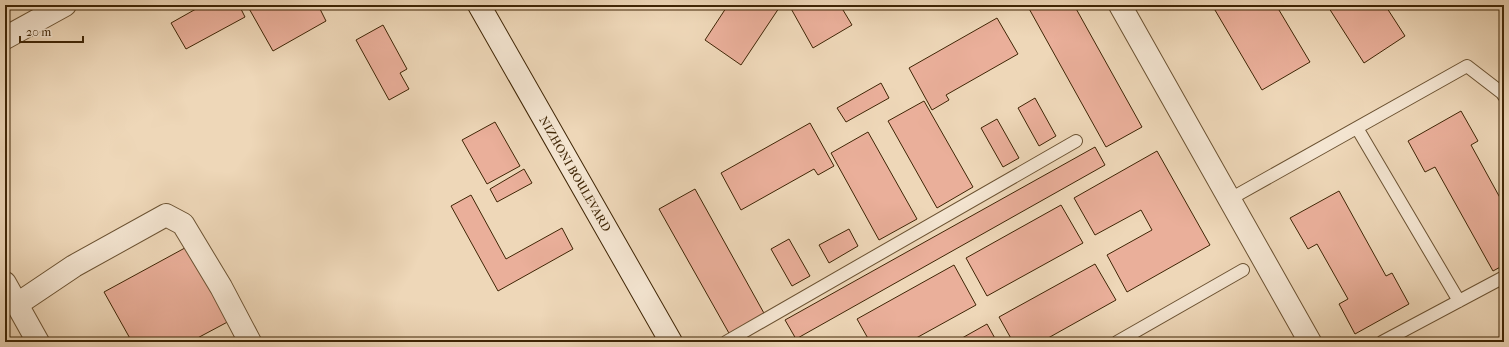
<svg xmlns="http://www.w3.org/2000/svg" width="1509" height="347" font-family="'IM FELL French Canon',serif">
  <rect width="100%" height="100%" fill="#eed7b8"/>
  <filter id="stains"><feTurbulence type="fractalNoise" baseFrequency=".005" numOctaves="4"/><feColorMatrix values="0 0 0 0 .2 0 0 0 0 .09 0 0 0 0 .02 0 0 0 .5 -.17"/></filter>
  <radialGradient id="worn" r=".72"><stop offset=".6" stop-color="#630" stop-opacity="0"/><stop offset="1" stop-color="#630" stop-opacity=".3"/></radialGradient>
  <path fill="#eaaf9a" stroke="#3f2505" d="M203,5H239L245,17L186,49L171,23Z
    M247,5H318L326,21L273,51Z
    M728,5H781L741,65L705,40Z
    M789,5H840L852,25L813,48Z
    M1027,5H1074L1142,127L1106,147Z
    M1212,5H1276L1310,62L1262,90Z
    M1327,5H1385L1405,36L1364,63Z
    M997,18L1018,54L946,95L949,100L932,110L909,68Z
    M383,25L407,69L400,73L409,89L389,100L356,40Z
    M881,83L889,98L846,122L837,108Z
    M1035,98L1056,136L1039,146L1018,108Z
    M924,101L973,187L937,208L888,121Z
    M1461,111L1478,141L1471,145L1504,205V265L1493,271L1435,167L1425,172L1408,141Z
    M997,119L1019,158L1003,167L981,128Z
    M495,122L520,166L487,184L462,140Z
    M810,123L834,166L818,175L814,169L741,210L721,173Z
    M868,132L917,219L879,240L831,153Z
    M1095,147L1105,165L796,339L785,320Z
    M1157,151L1210,245L1127,292L1107,255L1152,230L1141,210L1095,235L1074,198Z
    M524,169L532,183L497,202L490,189Z
    M695,189L765,315L730,335L659,209Z
    M1339,191L1386,276L1392,273L1409,304L1355,334L1339,304L1348,299L1317,244L1308,249L1290,218Z
    M471,195L506,259L562,228L573,249L498,291L451,206Z
    M1061,205L1083,243L987,296L966,258Z
    M849,229L858,246L829,263L819,245Z
    M789,239L810,276L792,286L771,249Z
    M194,243L235,318L190,342H132L104,292Z
    M1095,264L1116,300L1041,342H1013L999,317Z
    M954,265L976,305L909,342H870L857,319Z
    M987,324L997,342H955Z"/>
  <g fill="none" stroke-linecap="round" stroke-linejoin="round">
    <g stroke="#6b5232" stroke-width="14">
      <path id="service" d="M1357,128L1459,301
        M1230,199L1467,66L1502,93L1504,96
        M726,342L1076,141
        M1117,342L1243,270
        M1382,342L1504,277"/>
    </g>
    <g stroke="#6b5232" stroke-width="24">
      <path id="minor" d="M1120,5L1310,342
        M5,38L65,5
        M5,283L38,342
        M16,305L74,266L166,215L183,224L221,287L250,342"/>
    </g>
    <g stroke="#3f2505" stroke-width="24">
      <path id="secondary" d="M479,5L671,342"/>
    </g>
    <use href="#service" stroke="#f4e5d1" stroke-width="12"/>
    <use href="#minor" stroke="#f4e5d1" stroke-width="22"/>
    <use href="#secondary" stroke="#f4e5d1" stroke-width="22"/>
  </g>
  <g text-anchor="middle" dominant-baseline="central" stroke-width="3" stroke-linejoin="round" paint-order="stroke">
    <g font-size="12" fill="#3f2505" stroke="#f4e5d1">
      <text transform="translate(575 174) rotate(60)">NIZHONI BOULEVARD</text>
    </g>
  </g>
  <rect width="1509" height="347" fill="none" stroke="#eed7b8" stroke-width="20"/>
  <rect x="6" y="6" width="1497" height="335" fill="none" stroke="#3f2505" stroke-width="2"/>
  <rect x="10" y="10" width="1489" height="327" fill="none" stroke="#3f2505"/>
  <path d="M20 36v6h63v-6" fill="none" stroke="#3f2505" stroke-width="2"/>
  <text x="26" y="36" font-size="12" fill="#3f2505" stroke="#f4e5d1" stroke-width="3" paint-order="stroke">20 m</text>
  <rect width="100%" height="100%" filter="url(#stains)"/>
  <rect width="100%" height="100%" fill="url(#worn)"/>
</svg>
